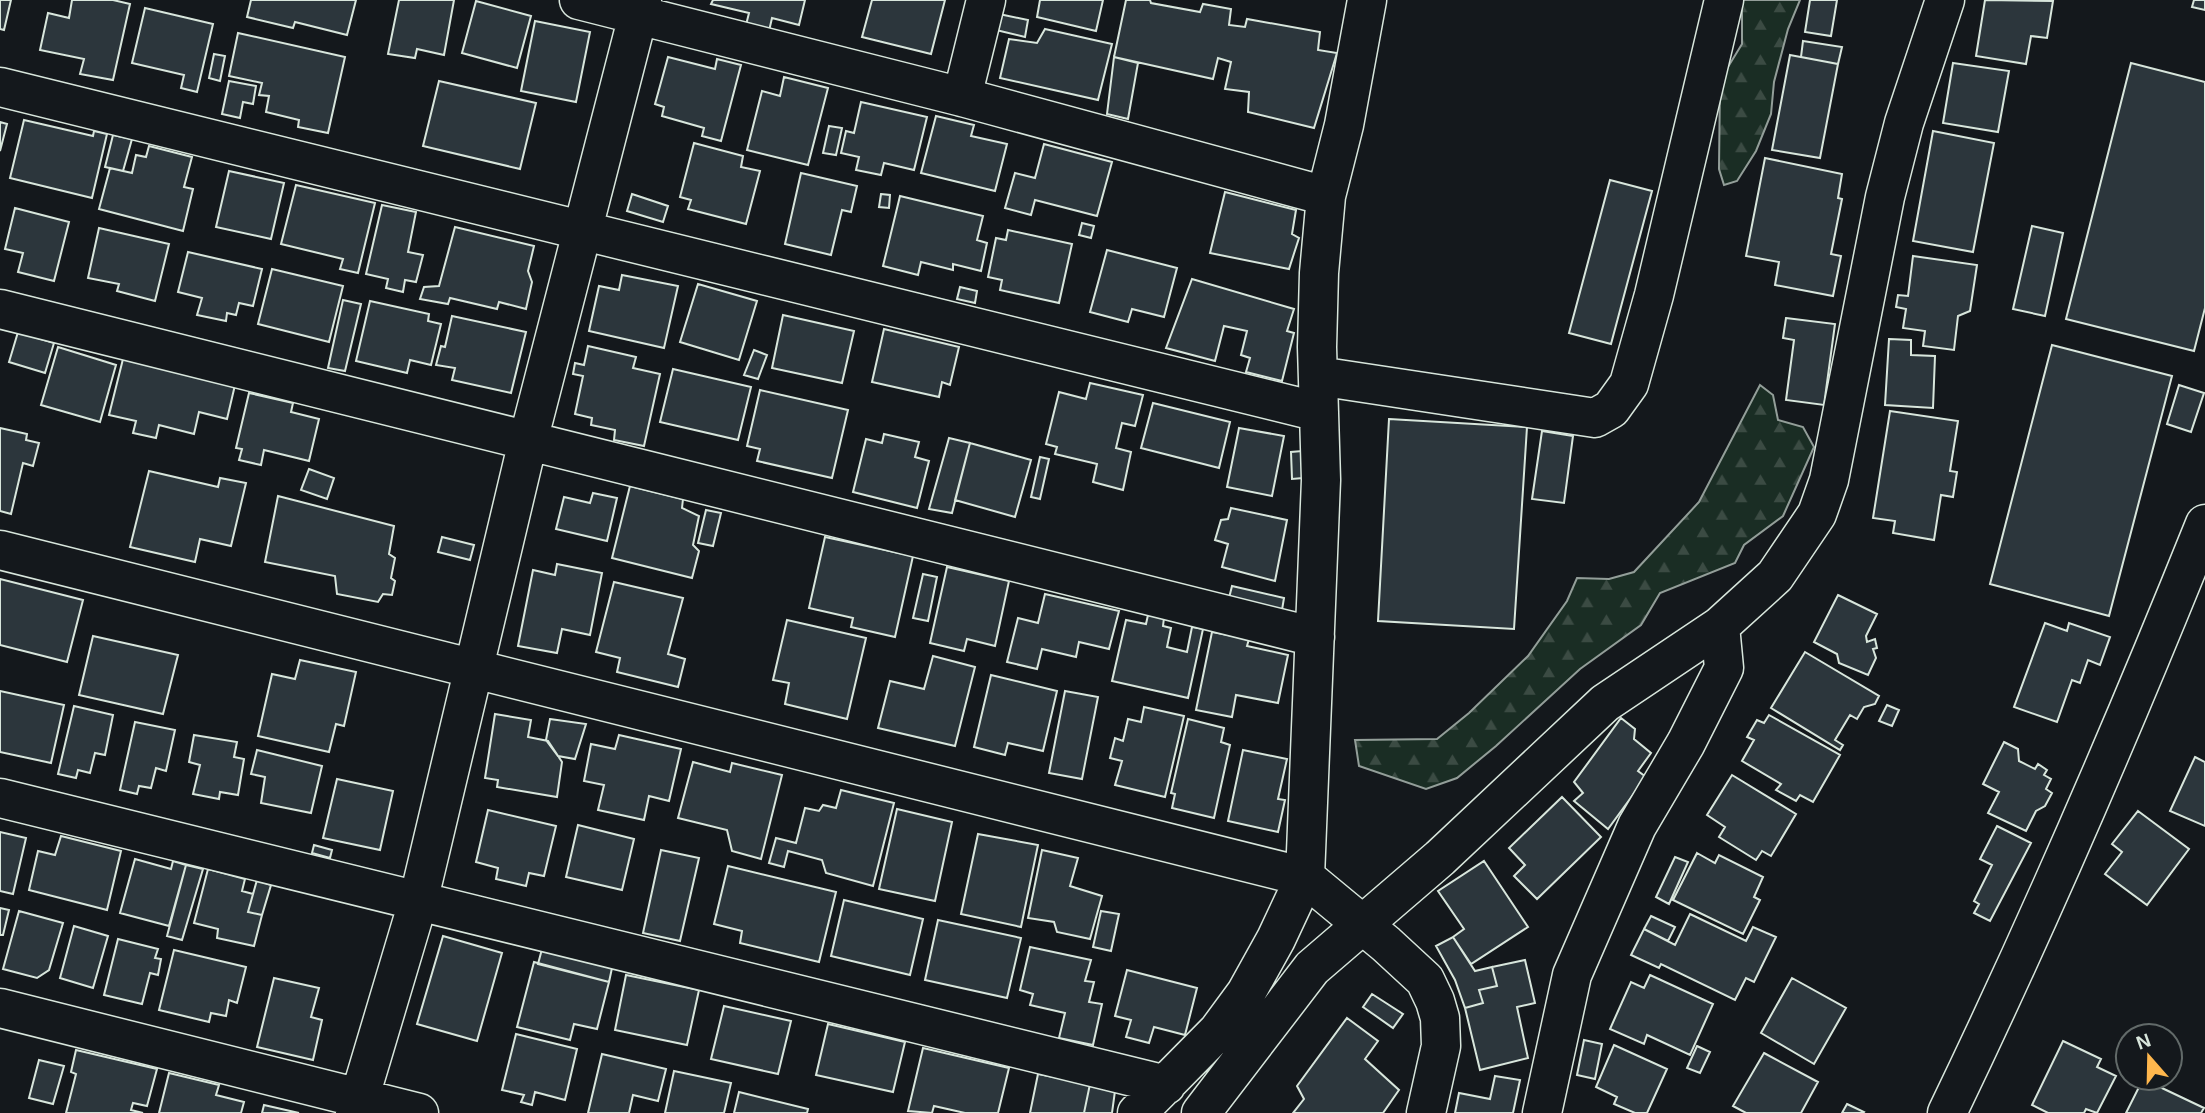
<svg xmlns="http://www.w3.org/2000/svg" width="2205" height="1113" font-family="Arial,sans-serif">
  <defs>
    <pattern id="forest-firs" width="22" height="20" patternUnits="userSpaceOnUse" patternTransform="scale(1.75)"><rect width="22" height="20" fill="#1a2d24"/><path d="M5 1l3.5 6h-7zM16 11l3.5 6h-7z" fill="#3b4b43"/></pattern>
  </defs>
  <rect width="100%" height="100%" fill="#14181c"/>
  <path fill="url(#forest-firs)" stroke="#939e99" stroke-width="2" d="M1742,0H1800L1788,29L1774,82L1771,114L1756,151L1737,181L1724,185L1719,169L1720,80L1742,44Z
    M1760,385L1773,395L1778,420L1803,427L1814,447L1783,516L1744,545L1735,563L1660,593L1641,625L1580,669L1496,746L1457,778L1426,789L1359,766L1355,740L1437,739L1469,713L1528,656L1567,601L1577,578L1609,579L1634,572L1699,502Z"/>
  <path fill="#2c363c" stroke="#d8e6dc" stroke-width="2" d="M0,0H11L4,30L0,29Z
    M72,0H113L130,4L113,80L80,74L84,59L40,50L48,13L69,18Z
    M251,0H356L347,35L295,22L293,28L247,17Z
    M399,0H454L444,55L417,49L415,58L388,54Z
    M713,0H805L799,25L772,18L769,31L746,25L749,13L711,4Z
    M872,0H945L931,54L862,37Z
    M1040,0H1103L1096,31L1037,17Z
    M1126,0H1150L1151,3L1200,12L1203,4L1231,9L1229,25L1245,27L1247,19L1320,32L1318,50L1337,53L1314,128L1248,112L1249,92L1225,89L1231,62L1218,58L1213,79L1114,57Z
    M1810,0H1837L1831,36L1805,32Z
    M1985,0L2053,1L2047,38L2031,36L2026,64L1976,56Z
    M2194,0H2205V10L2192,7Z
    M476,1L531,16L517,68L462,53Z
    M145,8L213,24L197,92L181,88L184,75L132,63Z
    M999,14L1028,20L1025,37L996,30Z
    M535,21L590,32L576,102L521,91Z
    M1045,29L1112,44L1098,100L1000,78L1009,39L1037,43Z
    M238,33L345,57L328,133L298,127L299,120L266,112L269,96L259,95L262,83L229,76Z
    M1803,41L1842,47L1838,64L1801,57Z
    M214,54L225,56L220,81L209,78Z
    M1790,55L1838,64L1820,158L1772,150Z
    M668,57L715,69L717,59L741,65L721,141L702,136L704,128L662,116L664,107L655,104Z
    M1114,57L1138,63L1128,119L1107,114Z
    M1953,63L2009,71L1998,132L1943,123Z
    M2131,63L2205,82V308L2194,351L2066,319Z
    M784,77L828,88L808,165L747,150L762,91L780,96Z
    M229,81L256,86L253,104L243,102L240,118L222,114Z
    M439,81L536,103L520,169L423,146Z
    M861,102L927,117L914,170L884,163L881,175L856,170L859,157L841,153L846,131L854,133Z
    M936,116L974,125L971,136L1007,144L995,191L921,173Z
    M24,120L93,136L94,131L107,134L92,198L10,178Z
    M0,122L7,124L0,151Z
    M829,126L842,128L836,155L823,153Z
    M1933,131L1994,143L1973,252L1913,241Z
    M113,135L132,139L123,171L105,167Z
    M694,143L743,156L741,167L760,171L746,224L688,209L691,200L680,197Z
    M1044,144L1112,162L1097,216L1035,200L1031,215L1005,208L1015,173L1035,178Z
    M149,146L192,157L184,187L193,189L183,231L99,209L110,168L132,173L136,155L146,157Z
    M1765,158L1842,174L1838,198L1842,199L1831,254L1841,256L1833,296L1775,285L1779,262L1746,256Z
    M229,171L284,183L271,239L216,227Z
    M801,173L857,186L851,212L842,210L831,255L785,244Z
    M1610,180L1652,191L1611,344L1569,333Z
    M296,185L375,203L358,273L340,269L343,259L281,244Z
    M1225,192L1296,210L1292,234L1299,238L1289,269L1210,253Z
    M632,194L668,206L663,222L627,211Z
    M881,194L890,195L889,208L879,207Z
    M900,196L983,216L977,240L987,243L981,271L953,264V270L921,262L918,275L883,266Z
    M382,205L416,212L408,252L423,255L416,282L405,280L403,292L386,288L388,279L366,274Z
    M15,208L69,222L54,281L18,272L23,253L5,249Z
    M1082,223L1094,226L1091,238L1079,235Z
    M2032,226L2063,233L2045,316L2013,309Z
    M455,227L534,246L528,271L532,282L526,309L499,302L497,309L450,298L448,304L420,299L424,287L439,286Z
    M99,228L169,244L155,301L117,291L119,284L88,278Z
    M1008,230L1072,244L1059,303L1000,290L1002,280L988,277L996,238L1006,240Z
    M1107,250L1177,268L1164,317L1132,309L1128,322L1090,312Z
    M188,252L262,269L253,306L239,303L236,315L227,313L226,321L197,315L202,298L178,292Z
    M1913,256L1977,265L1970,311L1958,316L1954,350L1923,346L1925,331L1903,328L1906,309L1896,307L1898,295L1908,296Z
    M272,269L343,286L329,342L258,324Z
    M622,275L678,286L664,348L589,331L599,286L619,290Z
    M1192,279L1294,309L1287,331L1294,333L1282,381L1246,372L1250,358L1241,355L1247,331L1224,326L1215,361L1166,348Z
    M698,284L757,301L739,360L680,342Z
    M960,287L977,291L975,303L957,299Z
    M343,300L361,304L345,371L328,368Z
    M370,301L429,314L428,321L441,324L431,365L410,360L407,373L356,361Z
    M783,315L854,331L842,383L772,368Z
    M452,316L526,332L511,393L452,380L455,368L436,365L441,346L445,347Z
    M1786,318L1835,324L1824,405L1786,400L1794,340L1783,338Z
    M884,329L959,347L950,385L942,382L939,397L872,382Z
    M18,332L54,343L45,373L9,362Z
    M1889,339L1911,340V355L1935,356L1933,408L1885,405Z
    M2052,345L2172,376L2109,616L1990,584Z
    M588,346L636,357L633,368L660,374L644,446L614,440L615,430L591,425L592,418L575,414L583,376L573,374L575,363L584,365Z
    M58,347L116,365L100,422L41,405Z
    M754,350L767,355L758,379L744,375Z
    M123,359L235,385L227,419L199,412L194,434L159,425L156,438L133,433L136,421L109,415Z
    M673,369L751,387L738,440L660,422Z
    M1090,383L1143,395L1135,426L1122,423L1116,448L1131,452L1123,490L1093,482L1097,464L1055,454L1057,447L1046,444L1059,392L1086,399Z
    M2179,385L2204,393L2191,432L2167,424Z
    M760,390L848,410L832,478L757,461L760,449L747,446Z
    M249,393L293,403L291,412L319,419L309,461L264,450L261,465L239,460L242,449L236,448Z
    M1153,403L1230,422L1219,468L1141,448Z
    M1890,411L1958,421L1950,471L1957,472L1953,497L1941,495L1934,540L1893,533L1895,521L1873,518Z
    M1389,419L1527,427L1514,629L1378,621Z
    M0,428L27,434L26,440L39,443L33,466L23,463L11,514L0,511Z
    M1239,428L1284,436L1272,496L1227,487Z
    M1542,431L1573,436L1564,503L1532,499Z
    M884,434L919,442L915,457L929,461L917,508L853,492L866,439L882,443Z
    M949,438L970,443L952,513L929,509Z
    M970,443L1031,460L1015,517L955,500Z
    M1302,451L1303,478L1292,479L1291,452Z
    M1040,457L1049,459L1040,499L1031,497Z
    M309,469L334,478L327,499L301,490Z
    M149,471L218,487L220,478L246,483L231,546L200,539L195,562L130,547Z
    M630,486L683,499L682,508L699,516L693,545L699,551L692,578L612,558Z
    M593,493L617,498L607,541L556,529L564,497L590,503Z
    M278,496L394,526L389,554L395,558L391,578L395,581L392,595L383,594L378,602L337,594L335,576L265,562Z
    M1231,508L1287,520L1275,581L1222,567L1228,544L1215,540L1221,520L1228,519Z
    M706,510L721,513L713,546L698,543Z
    M442,537L474,545L470,560L438,552Z
    M825,537L913,556L895,637L851,627L853,618L809,608Z
    M557,564L602,573L590,635L562,629L557,653L518,646L533,570L555,575Z
    M947,567L1009,581L995,646L967,639L964,651L930,643Z
    M923,574L937,577L928,621L913,618Z
    M0,579L83,600L67,662L0,645Z
    M614,582L683,598L668,654L685,659L678,687L617,672L620,658L596,652Z
    M1232,586L1284,598L1282,610L1229,598Z
    M1045,594L1119,611L1109,649L1079,642L1076,657L1042,649L1037,669L1007,662L1018,618L1038,623Z
    M1838,595L1877,614L1866,636L1867,642L1875,639L1877,648L1873,649L1876,658L1868,675L1839,663L1837,654L1814,642Z
    M1148,615L1164,618L1163,626L1171,628L1167,647L1187,652L1192,627L1203,629L1188,698L1112,681L1126,620L1146,624Z
    M787,620L866,638L847,719L785,704L789,683L773,680Z
    M2045,623L2067,631L2069,623L2110,637L2100,665L2088,660L2080,683L2072,680L2057,722L2014,707Z
    M1212,632L1249,639L1247,646L1288,655L1278,703L1236,695L1232,717L1196,710Z
    M93,636L178,655L163,714L79,695Z
    M1805,652L1879,696L1875,704L1864,707L1857,719L1850,715L1835,740L1843,745L1840,750L1771,708Z
    M933,656L975,667L955,746L878,728L890,681L924,689Z
    M300,660L356,672L344,726L336,724L329,752L258,736L272,674L295,679Z
    M991,675L1057,691L1043,751L1008,743L1005,755L974,747Z
    M0,691L64,705L51,763L0,752Z
    M1065,691L1098,697L1082,779L1049,773Z
    M1887,705L1899,710L1892,726L1879,721Z
    M74,706L113,715L105,755L95,753L90,773L78,770L76,778L58,774Z
    M1144,707L1184,716L1165,797L1115,785L1122,761L1110,758L1115,738L1123,741L1128,719L1141,722Z
    M495,714L531,720L528,737L548,741L562,762L557,797L497,787L498,780L485,778Z
    M1769,715L1840,755L1813,802L1800,795L1796,801L1776,790L1781,784L1742,761L1754,740L1747,737L1757,720L1764,723Z
    M1621,718L1635,729L1634,739L1651,753L1638,771L1646,777L1608,829L1574,801L1583,793L1574,782Z
    M550,719L586,724L575,759L558,756L546,740Z
    M1188,719L1224,728L1221,742L1230,745L1214,818L1172,808L1175,794L1171,793Z
    M135,722L175,730L166,771L156,768L151,788L139,786L137,794L120,790Z
    M194,735L237,742L234,757L244,759L238,795L220,792L219,799L193,794L200,765L189,762Z
    M619,735L681,749L669,801L649,796L644,820L598,810L604,785L584,781L591,744L615,749Z
    M2004,742L2018,749L2019,761L2035,769L2038,764L2047,770L2044,775L2051,779L2046,789L2052,793L2045,806L2036,811L2026,831L1988,813L1999,792L1983,784Z
    M257,750L322,766L311,813L261,803L265,777L251,774Z
    M1243,750L1287,759L1278,799L1285,800L1278,832L1228,821Z
    M2195,757L2205,762V826L2170,811Z
    M693,762L730,772L732,763L782,775L761,859L732,851L727,830L678,818Z
    M1732,775L1796,814L1771,856L1762,851L1756,860L1719,837L1725,827L1707,815Z
    M337,779L393,791L380,850L323,838Z
    M841,790L894,803L873,886L826,873L822,860L788,851L784,867L769,863L776,838L796,843L805,808L819,811L823,805L836,808Z
    M1562,797L1601,837L1537,899L1514,876L1525,865L1509,848Z
    M897,809L952,822L935,901L879,889Z
    M488,810L556,826L544,876L529,873L526,886L496,879L498,868L476,862Z
    M2138,811L2189,849L2147,905L2105,874L2122,852L2112,844Z
    M578,825L634,839L622,890L566,877Z
    M1997,826L2031,843L1990,921L1974,913L1979,904L1974,901L1992,865L1980,859Z
    M0,832L26,838L13,894L0,891Z
    M978,834L1038,845L1021,927L961,914Z
    M61,836L121,851L107,910L29,890L38,851L55,855Z
    M314,845L332,850L330,858L312,853Z
    M661,850L699,858L680,941L643,933Z
    M1042,850L1078,858L1070,886L1102,896L1090,939L1057,932L1054,922L1028,918Z
    M1697,853L1715,863L1719,855L1763,877L1754,897L1760,900L1743,934L1673,900Z
    M1675,857L1688,862L1669,904L1656,897Z
    M135,859L171,869L173,861L186,865L169,926L120,913Z
    M1484,861L1528,927L1471,964L1453,937L1464,929L1438,891Z
    M186,865L203,869L182,940L167,936Z
    M728,866L836,892L819,962L740,943L742,931L714,924Z
    M208,869L245,879L242,891L253,894L248,912L262,915L254,946L217,938L218,929L194,923Z
    M257,880L271,885L262,915L248,912Z
    M844,900L923,919L910,975L831,956Z
    M0,908L9,910L3,935H0Z
    M19,911L63,923L49,970L37,978L3,969Z
    M1101,911L1119,914L1111,951L1093,947Z
    M1690,914L1746,941L1753,927L1776,937L1754,982L1746,978L1735,1000L1661,964L1659,968L1631,955L1644,929L1675,945Z
    M1651,916L1675,927L1668,941L1644,929Z
    M938,920L1021,938L1007,998L925,980Z
    M74,926L108,936L93,988L60,978Z
    M443,936L502,953L477,1041L417,1024Z
    M1453,937L1475,971L1492,967L1497,986L1479,990L1483,1003L1465,1008L1455,980L1436,946Z
    M118,939L158,949L155,958L161,959L158,975L150,973L142,1004L104,995Z
    M1030,947L1091,960L1085,981L1094,982L1089,1002L1102,1004L1093,1045L1059,1038L1065,1013L1030,1005L1033,994L1020,990Z
    M542,949L612,968L609,982L538,964Z
    M174,950L246,967L237,1003L229,1000L226,1016L211,1013L209,1022L159,1010Z
    M1525,960L1535,1003L1517,1007L1528,1058L1480,1070L1465,1008L1483,1003L1479,990L1497,986L1492,967Z
    M534,962L609,982L597,1029L574,1024L570,1040L517,1027Z
    M1127,970L1197,988L1185,1035L1154,1027L1149,1043L1126,1037L1131,1020L1115,1016Z
    M626,975L699,990L687,1045L615,1030Z
    M1650,975L1713,1004L1690,1055L1647,1035L1644,1044L1610,1029L1631,982L1644,988Z
    M274,978L319,988L311,1017L322,1020L313,1060L257,1047Z
    M1792,978L1846,1008L1814,1064L1761,1033Z
    M1372,994L1403,1014L1393,1028L1363,1007Z
    M724,1006L791,1021L778,1074L711,1059Z
    M1347,1018L1378,1041L1365,1059L1399,1090L1383,1113H1293L1304,1099L1297,1086Z
    M828,1024L905,1042L893,1092L816,1075Z
    M516,1034L577,1049L565,1100L535,1092L532,1105L521,1102L524,1095L502,1090Z
    M1584,1040L1602,1044L1595,1079L1577,1075Z
    M2063,1041L2101,1059L2097,1067L2116,1076L2097,1113L2086,1109L2084,1113H2048L2032,1105Z
    M1614,1045L1667,1069L1647,1113H1635L1614,1104L1617,1097L1596,1087Z
    M1697,1046L1710,1052L1700,1073L1687,1068Z
    M923,1048L1009,1068L998,1113H965L934,1106L932,1113L908,1111Z
    M76,1050L157,1069L147,1106L133,1103L131,1110L143,1113H66L76,1074L71,1072Z
    M1764,1053L1818,1082L1801,1113H1746L1733,1106Z
    M602,1054L666,1069L658,1101L633,1095L629,1113H588Z
    M39,1060L64,1066L53,1104L29,1098Z
    M674,1071L731,1083L724,1113H665Z
    M169,1073L219,1085L216,1095L244,1102L241,1113H159Z
    M1038,1074L1090,1084L1084,1113H1030Z
    M1495,1076L1520,1080L1513,1113H1455L1459,1093L1490,1099Z
    M2143,1079L2204,1108L2201,1113H2126Z
    M1090,1084L1115,1091L1112,1113H1084Z
    M739,1092L808,1109L807,1113H734Z
    M1847,1104L1864,1112L1863,1113H1842Z
    M264,1105L299,1113H262Z"/>
  <g fill="none" stroke-linecap="round" stroke-linejoin="round">
    <g stroke="#d8e6dc" stroke-width="41">
      <path id="minor" d="M579,0L962,97L1326,196
        M0,87L1319,412
        M962,97L986,0
        M0,309L1315,637
        M1318,376L1595,418L1611,409L1629,384L1654,295L1724,0
        M0,550L1305,877L1386,944L1425,980L1435,1001L1440,1018L1441,1046L1426,1113
        M0,798L1166,1085
        M0,1008L419,1113
        M355,1113L418,902L528,441L642,0
        M1137,1113L1218,1031L1246,993L1276,939L1305,877L1321,480L1317,347L1319,273L1326,196L1344,125L1367,0
        M1201,1113L1312,968L1440,858L1605,703L1720,626L1775,576L1817,514L1829,480L1885,197L1904,123L1945,0
        M1542,1113L1572,975L1637,826L1686,743L1724,668L1720,626"/>
    </g>
    <g stroke="#d8e6dc" stroke-width="41">
      <path id="tertiary" d="M1947,1113C2040,920 2125,723 2205,524"/>
    </g>
    <use href="#minor" stroke="#14181c" stroke-width="38"/>
    <use href="#tertiary" stroke="#14181c" stroke-width="38"/>
  </g>
  <g transform="translate(2149 1057) rotate(340)"><circle r="33" fill="#14181c" stroke="#626a69" stroke-width="2"/>
  <path d="M0-5L12 26L0 18L-12 26Z" fill="#ffb74d"/>
  <text y="-10" font-size="19" font-weight="bold" text-anchor="middle" fill="#d8e6dc">N</text>
  </g>
</svg>
